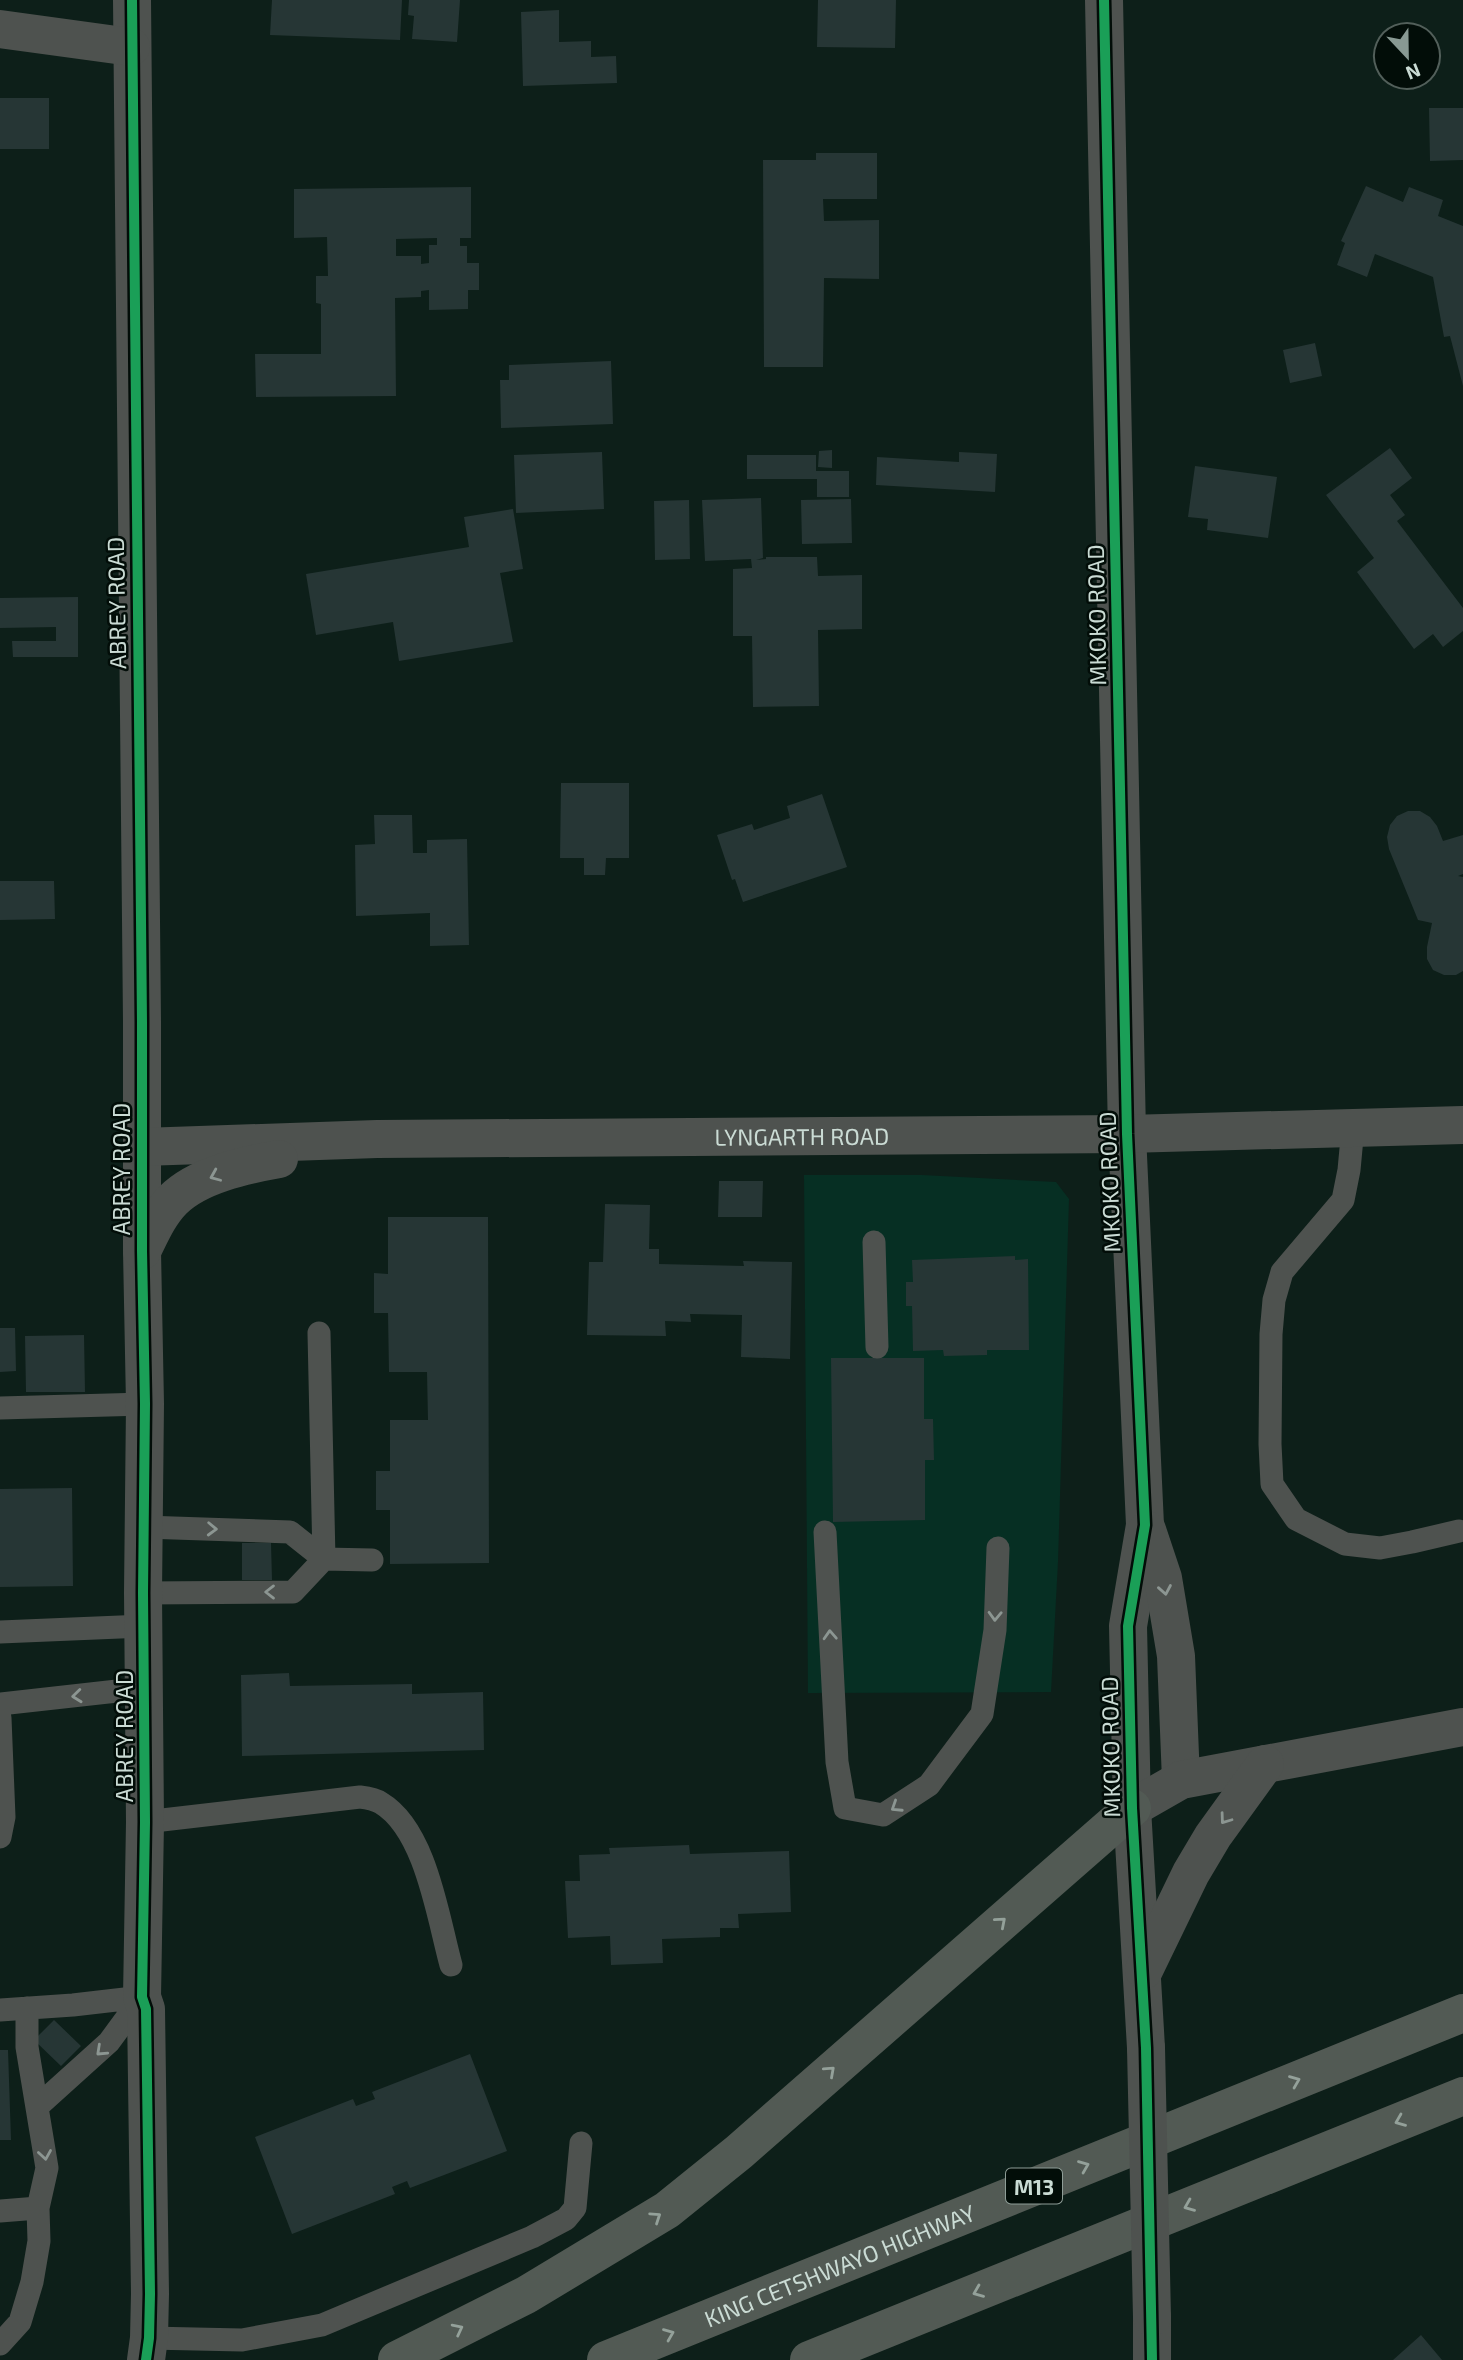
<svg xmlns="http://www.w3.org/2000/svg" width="1463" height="2360" font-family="'Exo 2',sans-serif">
  <rect width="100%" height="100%" fill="#0d1f19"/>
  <path fill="#062f23" d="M804,1175H922L1056,1182L1069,1199L1058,1562L1051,1692L808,1693Z"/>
  <path fill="#263635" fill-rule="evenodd" d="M272,0H402L400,40L270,35Z
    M409,0H460L457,42L412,39L414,16L408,15Z
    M818,0H896L895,48L817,47Z
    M559,10V42L591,41V57L616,56L617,83L523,86L521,12Z
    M0,98H49V149H0Z
    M1429,108H1463V160L1430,161Z
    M816,153H877V199H823L824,221L879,220V279L824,278L823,367H764L763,160H816Z
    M1366,186L1403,202L1409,187L1443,200L1438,216L1463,226V386L1450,336L1444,337L1433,277L1375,254L1367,277L1337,265L1345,243L1341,241Z
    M471,187V238H460V246H467V263H479V290H468V309L429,310V290L421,291V297L395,298L396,396L256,397L255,354H321V304L316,303V276H328L327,237L294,238V189ZM437,238V245H429V263L421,264V256H396V239Z
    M1315,343L1322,376L1290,383L1283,350Z
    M611,361L613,424L501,428L500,380H509V365Z
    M1390,448L1412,478L1390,495L1405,515L1397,521L1463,608V631L1443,647L1433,634L1414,649L1357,572L1374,558L1326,495Z
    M832,450V468L818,467L819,451Z
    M602,452L604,509L516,513L514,455Z
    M959,452L997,454L995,492L876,485L877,457L959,462Z
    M747,455H816V471H849V497H817V479H747Z
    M1195,466L1277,477L1268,538L1207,530L1208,519L1188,517Z
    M761,498L763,558L756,560L766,559V557H817L818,576L862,575V629L818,630L819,706L753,707L752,636H733V569L752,568L751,559L705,561L702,500Z
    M851,499L852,543L802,544L801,500Z
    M689,500L690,559L655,560L654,501Z
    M513,509L523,569L500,573L513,642L399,661L393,622L316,635L306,574L469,547L464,517Z
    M78,597V657H13L12,641H56V627L0,628V598Z
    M561,783H629V858H606L605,875H584V858H560Z
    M822,794L847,867L743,902L735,879L732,880L717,835L752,824L754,830L790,818L787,806Z
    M1408,811H1420L1430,817L1437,826L1443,841L1463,835V874L1458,876L1463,877V971L1456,975H1444L1433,970L1427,959V947L1432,923L1418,920L1389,849L1387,837L1390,825L1397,816Z
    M374,815H412L413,853H427V840L467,839L469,945L430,946V913L356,916L355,845L375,844Z
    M0,881H54L55,919L0,920Z
    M719,1181H763L762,1217H718Z
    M605,1204L650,1205L649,1249H659V1264L744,1266L743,1261L792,1262L790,1359L741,1357L742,1315L690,1314L691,1322L665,1321L666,1336L587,1335L589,1262H603Z
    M388,1217H488L489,1563L390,1564V1510H376V1471H390V1420H428L427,1372H389L388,1313H374V1273L388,1274Z
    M1015,1256V1260L1028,1259L1029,1350H987V1355L944,1356L943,1350L913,1351L912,1306H906V1282H913L912,1260Z
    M0,1328H15L16,1371L0,1372Z
    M84,1335L85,1392H26L25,1336Z
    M831,1358H924V1419H933L934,1460H925V1520L833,1522Z
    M72,1488L73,1586L0,1587V1489Z
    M242,1543H271L272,1580H242Z
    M289,1673L290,1686L412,1684V1694L483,1692L484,1750L242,1756L241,1675Z
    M689,1845L690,1854L789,1851L791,1912L738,1914L739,1928H720V1937L662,1939L663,1963L611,1965L610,1936L568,1938L565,1881H580L579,1855L610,1854L609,1848Z
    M54,2020L81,2046L61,2066L34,2040Z
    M0,2050H8L11,2140H0Z
    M470,2054L507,2151L410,2188L407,2181L392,2187L395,2194L292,2234L255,2137L353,2099L356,2106L375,2099L372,2092Z
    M1421,2335L1442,2360H1393Z"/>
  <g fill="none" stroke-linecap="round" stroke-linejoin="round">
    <path stroke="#4e524f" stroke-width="23" d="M1353,1127L1349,1170L1343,1200L1282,1272L1274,1300L1271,1334L1270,1444L1272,1484L1296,1519L1345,1544L1380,1548L1412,1542L1459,1531
      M874,1242L877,1347
      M0,1408L145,1404
      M144,1527L290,1532L324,1559L372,1560
      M825,1532L837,1762L845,1808L883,1815L929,1785L982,1714L995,1630L998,1548
      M143,1593L293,1592L324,1559L319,1333
      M0,1632L144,1626
      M0,1704L144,1688
      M0,1718L4,1817L0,1837
      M145,1822L360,1797C368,1798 375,1799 381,1803C426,1830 438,1918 451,1965
      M0,2010L73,2005L142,1997
      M37,2107L109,2042L142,1997
      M0,2211L38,2208
      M149,2338L242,2340L322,2325L532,2237L566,2219L575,2208L581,2143
      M0,2344L20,2322L32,2282L39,2241L38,2208L47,2168L27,2047V2008"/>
    <g stroke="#4e524f" stroke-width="38">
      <path d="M132,0L142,1022V1251L145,1404L143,1593L145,1822L142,1997L146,2009L150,2294L149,2338L146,2360"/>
      <path d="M1104,0L1127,1134L1145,1525L1128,1626L1132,1808L1146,2048"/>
      <path d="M0,29L131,47"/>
      <path id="s1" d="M142,1147L377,1139L1127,1134L1463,1125"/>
      <path d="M142,1251C151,1233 159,1214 173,1200C198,1175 245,1165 279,1159"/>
      <path d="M1147,1530L1163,1578L1176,1656L1181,1780"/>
      <path d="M1132,1808L1181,1780L1463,1727"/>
      <path d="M1144,1970L1191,1873L1213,1836L1265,1764"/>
      <path d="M1152,2360V2317"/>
    </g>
    <g stroke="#525a54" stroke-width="38">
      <path d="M397,2360L526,2295L667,2210L739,2152L1132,1808"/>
      <path id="s2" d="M606,2360L1463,2013"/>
      <path d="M809,2360L1463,2096"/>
    </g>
    <path stroke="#4e524f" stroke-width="38" d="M1146,2048L1152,2317"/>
    <g stroke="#020d08" stroke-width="15">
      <path id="cycleway" d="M132,0L142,1022V1251L145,1404L143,1593L145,1822L142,1997L146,2009L150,2294L149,2338L146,2360
        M1104,0L1127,1134L1145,1525L1128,1626L1132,1808L1146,2048L1152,2360"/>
    </g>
    <use href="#cycleway" stroke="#1a9f57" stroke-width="10"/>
  </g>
  <defs><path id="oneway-chevron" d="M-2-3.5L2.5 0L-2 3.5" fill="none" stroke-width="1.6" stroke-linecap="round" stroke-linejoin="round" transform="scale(1.75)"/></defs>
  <g stroke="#8c9692">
    <use href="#oneway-chevron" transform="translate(215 1176) rotate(157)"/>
    <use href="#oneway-chevron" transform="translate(212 1529) rotate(2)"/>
    <use href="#oneway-chevron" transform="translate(1165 1590) rotate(80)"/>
    <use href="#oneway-chevron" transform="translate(270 1592) rotate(180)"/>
    <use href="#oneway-chevron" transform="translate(995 1616) rotate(92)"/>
    <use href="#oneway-chevron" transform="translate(830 1635) rotate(-93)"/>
    <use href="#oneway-chevron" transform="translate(77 1696) rotate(174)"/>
    <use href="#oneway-chevron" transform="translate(896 1807) rotate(147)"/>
    <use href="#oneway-chevron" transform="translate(1225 1819) rotate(126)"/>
    <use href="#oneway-chevron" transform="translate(101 2051) rotate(137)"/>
    <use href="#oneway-chevron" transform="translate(45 2155) rotate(81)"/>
  </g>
  <g stroke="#94a19a">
    <use href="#oneway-chevron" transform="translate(1001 1922) rotate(-41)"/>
    <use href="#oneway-chevron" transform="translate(830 2071) rotate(-42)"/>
    <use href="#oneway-chevron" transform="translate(1295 2081) rotate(-22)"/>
    <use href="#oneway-chevron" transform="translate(1400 2121) rotate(158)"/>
    <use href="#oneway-chevron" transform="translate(1084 2166) rotate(-22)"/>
    <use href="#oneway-chevron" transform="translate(1189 2206) rotate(158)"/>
    <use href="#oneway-chevron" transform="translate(656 2217) rotate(-34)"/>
    <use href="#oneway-chevron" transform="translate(978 2292) rotate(158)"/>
    <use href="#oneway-chevron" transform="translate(458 2329) rotate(-27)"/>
    <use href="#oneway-chevron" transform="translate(669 2334) rotate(-22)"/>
  </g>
  <g text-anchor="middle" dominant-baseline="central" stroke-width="5" stroke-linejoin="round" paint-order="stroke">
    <rect fill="#020d08" stroke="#8e9d97" stroke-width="2" x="1006" y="2168.5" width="56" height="35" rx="5"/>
    <g font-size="21" font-weight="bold" fill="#cadbd4">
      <text x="1034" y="2186">M13</text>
    </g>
    <g font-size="23" fill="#cadbd4" stroke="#020d08">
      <text transform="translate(116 603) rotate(-91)">ABREY ROAD</text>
      <text transform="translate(1096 615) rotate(-91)">MKOKO ROAD</text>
      <text stroke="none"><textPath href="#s1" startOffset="660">LYNGARTH ROAD</textPath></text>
      <text transform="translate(121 1169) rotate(-90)">ABREY ROAD</text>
      <text transform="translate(1109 1182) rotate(-92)">MKOKO ROAD</text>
      <text transform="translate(124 1736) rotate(-90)">ABREY ROAD</text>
      <text transform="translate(1110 1747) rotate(-91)">MKOKO ROAD</text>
      <text stroke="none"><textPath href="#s2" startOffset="252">KING CETSHWAYO HIGHWAY</textPath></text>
    </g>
  </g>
  <g transform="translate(1407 56) rotate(158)"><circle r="33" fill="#020d08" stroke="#525f5a" stroke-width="2"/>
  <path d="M0-5L12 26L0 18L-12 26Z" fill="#889993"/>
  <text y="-10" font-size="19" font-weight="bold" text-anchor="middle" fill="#cadbd4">N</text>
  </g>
</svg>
